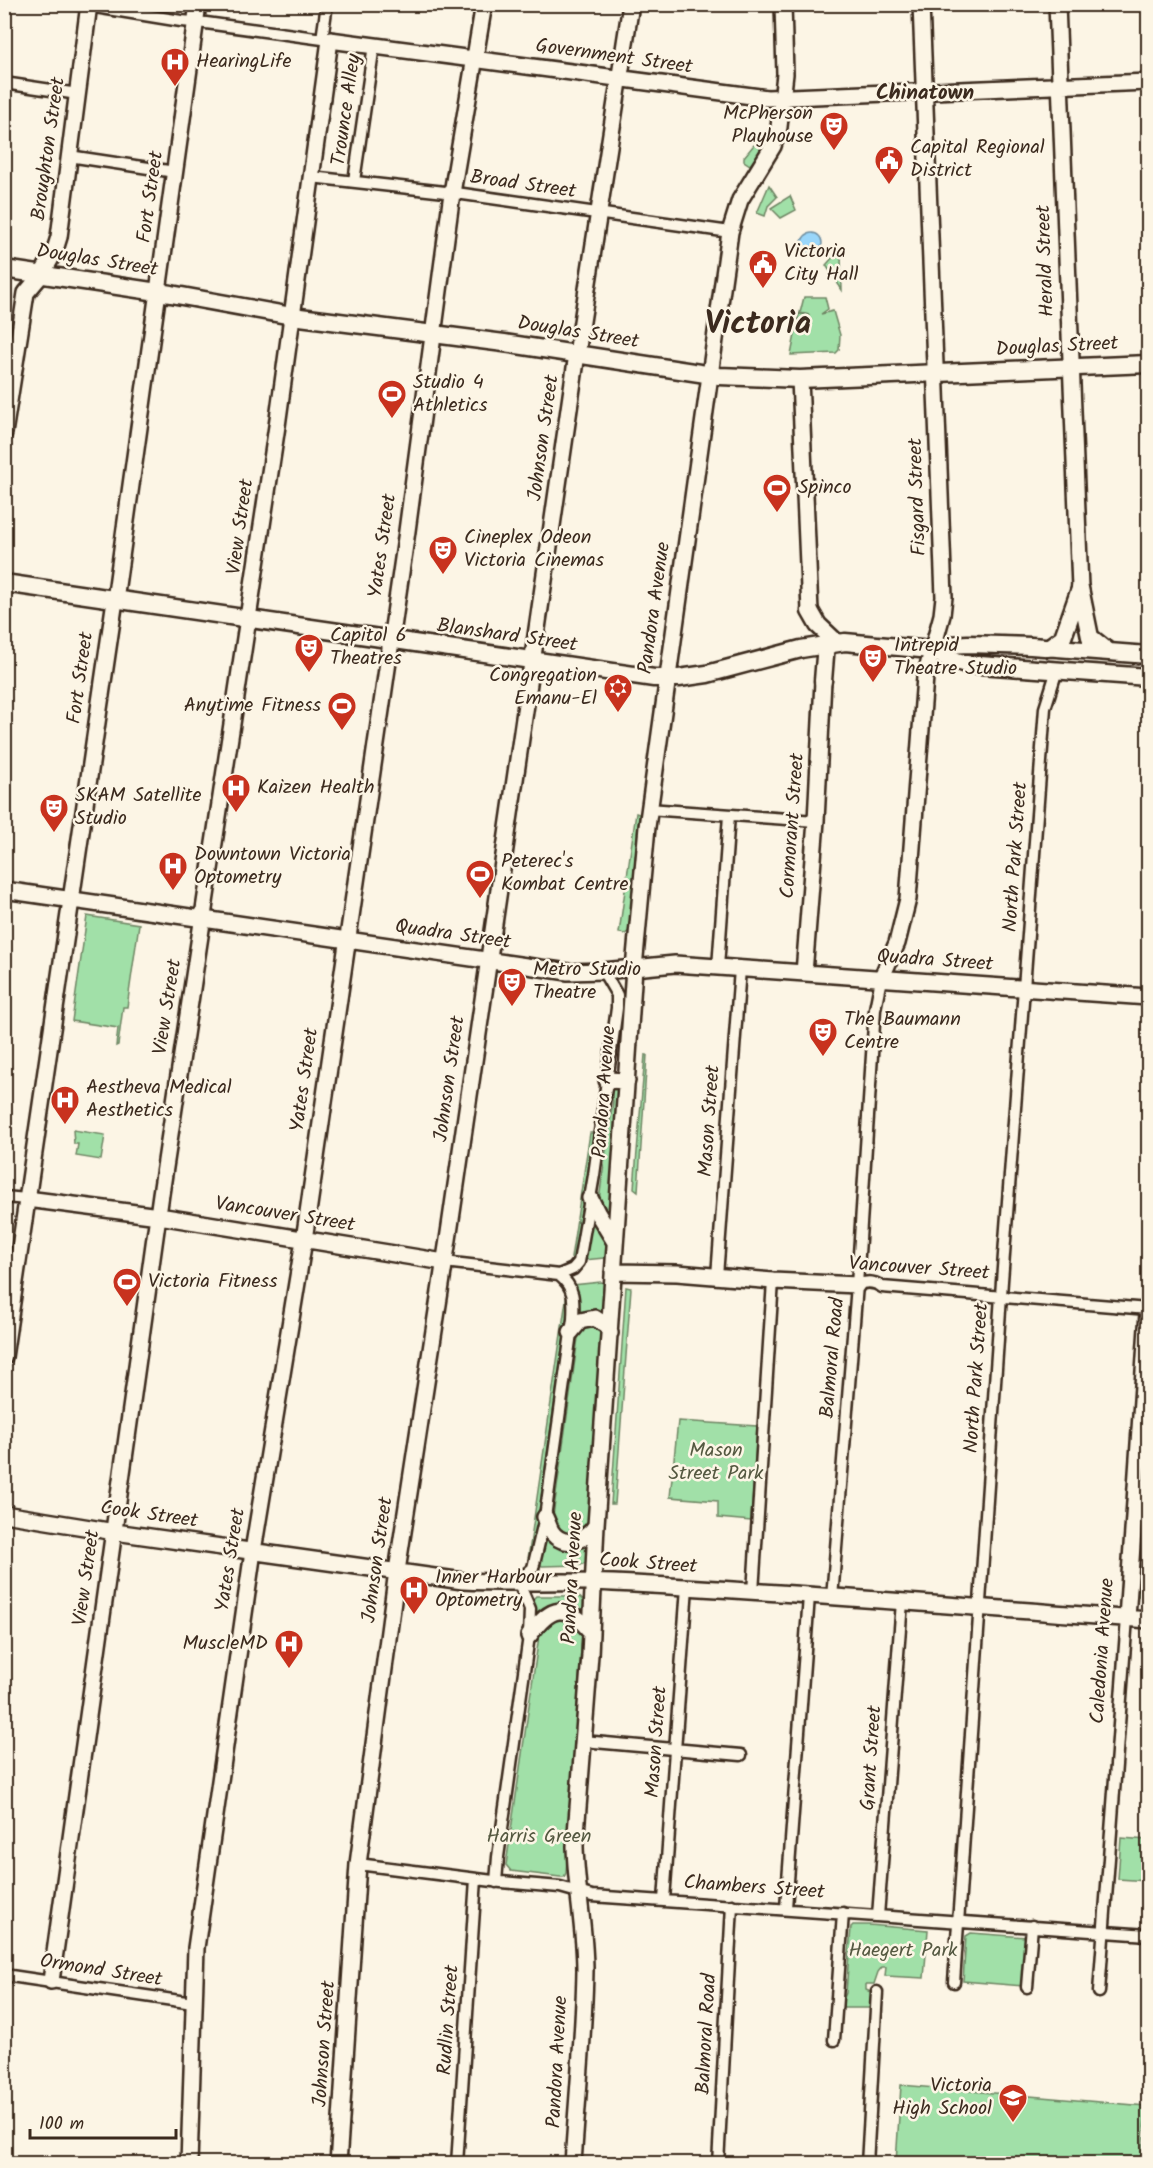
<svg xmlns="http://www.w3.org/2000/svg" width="1153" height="2168" font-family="Kalam,sans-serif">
  <rect width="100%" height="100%" fill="#fcf5e5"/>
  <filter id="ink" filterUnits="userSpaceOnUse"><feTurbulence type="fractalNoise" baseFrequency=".0167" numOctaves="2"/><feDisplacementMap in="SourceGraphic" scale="12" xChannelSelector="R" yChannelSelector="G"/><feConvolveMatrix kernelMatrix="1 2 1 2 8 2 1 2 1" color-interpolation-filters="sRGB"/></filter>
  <g filter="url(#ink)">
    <path fill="#a1e0a8" stroke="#6e8563" stroke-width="1.5" d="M761,140L765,141V145L750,165L744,161V157L753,146Z
      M769,185L777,197L768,206L765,216L757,213Z
      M790,196L796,210L781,218L771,208Z
      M841,255L842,290L826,265L834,256Z
      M804,297H825L828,309L821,314L833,311L840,335L839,350L836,353L791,355L799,314L810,315L800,313Z
      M636,813L639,814L629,931L625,934L619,933Z
      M87,916L139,924L127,1007H123L118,1045L116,1046L118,1028L72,1021Z
      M645,1055H647L638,1191L634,1188Z
      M620,1086L610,1226L599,1200L613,1101L610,1090L612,1088Z
      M73,1130L105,1135L101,1160L76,1156L78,1144H74Z
      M590,1133H594L575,1260L571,1258Z
      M591,1217L609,1241L607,1253L604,1258L584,1260Z
      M601,1282L606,1284L605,1318L577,1317L579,1299L573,1285Z
      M626,1287L631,1288L615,1504H611Z
      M567,1293L569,1302L532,1560L528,1559Z
      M589,1322L602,1330L590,1522L587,1529L568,1536L557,1529L553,1516L579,1331Z
      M678,1421L757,1426L751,1521L718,1518V1501L670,1497Z
      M1148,1445V1597L1139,1596Z
      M545,1535L589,1541L588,1561L581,1565L542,1566L539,1563Z
      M536,1596H578L585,1602L584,1615L534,1618L533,1599Z
      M564,1616L581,1630L582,1635L566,1873L564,1877H560L511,1871L506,1865L539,1636L543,1625Z
      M1121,1838L1148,1840V1881L1118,1879Z
      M869,1925L928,1930L924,1978L885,1976L886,1967H882L878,1972L874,1984H866V1990L873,1993V2008H843V2000L846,1993L851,1927L853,1925Z
      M971,1933L1026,1937L1023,1986L963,1981L966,1936Z
      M901,2085L1146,2106L1141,2163H896Z"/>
    <path fill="#99d6fa" stroke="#7391a2" stroke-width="1.5" d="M802 243a10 10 0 1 1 20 0a10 10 0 1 1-20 0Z"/>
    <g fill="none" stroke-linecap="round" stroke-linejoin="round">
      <g stroke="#3b2a1e" stroke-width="15">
        <path id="street" d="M77,4L181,21L206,23L330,40
          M322,39L327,4
          M4,83L78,94
          M69,156L175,172
          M311,177L463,194L730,232
          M354,181L374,45
          M648,809L816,821
          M718,967L729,815
          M4,1197L27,1199
          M444,1262L559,1275L573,1269L579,1262L594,1175L617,1008V995L603,971
          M717,1276L740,969
          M857,1285C866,1281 874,1281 882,1287L1148,1309
          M753,1592L773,1281
          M832,1598L857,1285L875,1009L881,979
          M583,1741L741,1755
          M358,1864L501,1882L560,1887L592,1896L1148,1935
          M496,1882L498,1857L529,1636L530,1609L518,1581L533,1568L545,1517L573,1319C574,1300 575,1288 559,1275
          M664,1900L687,1587
          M786,1908L809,1596
          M878,1916L902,1602
          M4,1975L193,2003
          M954,1982L1002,1281L1045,708L1057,670
          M1027,1987L1032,1926
          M1099,1992L1127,1618
          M834,2040L843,1913
          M457,2164L476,1879
          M718,2164L732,1905
          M867,2164L877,1992"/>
      </g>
      <g stroke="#3b2a1e" stroke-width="20">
        <path id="secondary" d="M1057,4L1080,588
          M800,379L810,611
          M4,433L26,293L42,274L54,253L59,237L89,4
          M4,890L568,972L603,971L675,964L1148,997
          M804,973L816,821L823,681
          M881,979L897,943L908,899L925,677L942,615L944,597L921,4
          M607,1080L627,1081
          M590,1198L598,1214L615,1242
          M27,1199L159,1216L444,1262
          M613,1272L677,1273L773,1281L857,1285
          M571,1332L580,1321L595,1318L607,1326L610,1333
          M4,1357L115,600L198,4
          M4,1514L115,1532L463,1581C513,1584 563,1580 613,1583C792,1592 970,1607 1148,1620
          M545,1517C547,1521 549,1527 551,1531C563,1550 587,1540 596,1525
          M1127,1618L1148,1313
          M529,1636C551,1605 566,1602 591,1632
          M51,1981L161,1194L277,426L330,40L767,98L1148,82
          M189,2164L196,1948L253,1551L304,1240L407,531L452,193L484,4
          M338,2164L358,1864L397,1571L449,1233L577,354L631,4
          M573,2164C577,2099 584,2034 585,1970C585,1929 576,1888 575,1846L590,1655L596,1525L634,968L647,827L730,232L740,200L773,146L779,127L785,74L783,4"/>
      </g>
      <g stroke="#3b2a1e" stroke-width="21">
        <path id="primary" d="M4,269L171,294L292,316L504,343L719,376L800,379L1148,364
          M4,583L654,678H679L707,674L801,649L845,642L931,650L949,645L968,644L1031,646L1148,655
          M1080,588L1090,637L1109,652
          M810,611L818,625L836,642
          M1048,648L1063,637L1080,589
          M931,650L947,658L966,664L1148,677
          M823,681L826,644"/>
      </g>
      <use href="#street" stroke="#fcf5e5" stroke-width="10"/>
      <use href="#secondary" stroke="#fcf5e5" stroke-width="15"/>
      <use href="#primary" stroke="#fcf5e5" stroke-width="16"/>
    </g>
  </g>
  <defs>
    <g id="hospital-pin" transform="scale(1.5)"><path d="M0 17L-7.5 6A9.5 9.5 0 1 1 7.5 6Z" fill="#c8321e" stroke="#fcf5e5"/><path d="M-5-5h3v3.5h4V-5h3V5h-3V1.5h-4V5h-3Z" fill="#fff"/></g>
    <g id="theatre-pin" transform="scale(1.5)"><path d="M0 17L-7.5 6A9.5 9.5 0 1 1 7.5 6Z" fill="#c8321e" stroke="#fcf5e5"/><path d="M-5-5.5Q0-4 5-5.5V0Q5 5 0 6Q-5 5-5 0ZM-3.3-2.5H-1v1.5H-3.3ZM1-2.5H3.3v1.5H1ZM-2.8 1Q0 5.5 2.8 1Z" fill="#fff"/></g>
    <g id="civic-pin" transform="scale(1.5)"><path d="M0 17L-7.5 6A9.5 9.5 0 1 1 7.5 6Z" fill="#c8321e" stroke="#fcf5e5"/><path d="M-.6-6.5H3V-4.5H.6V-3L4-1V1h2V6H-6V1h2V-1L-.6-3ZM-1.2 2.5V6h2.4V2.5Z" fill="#fff"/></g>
    <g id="stadium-pin" transform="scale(1.5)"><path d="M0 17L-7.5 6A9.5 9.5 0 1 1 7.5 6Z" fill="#c8321e" stroke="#fcf5e5"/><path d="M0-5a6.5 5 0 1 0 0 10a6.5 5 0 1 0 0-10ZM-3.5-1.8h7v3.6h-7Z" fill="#fff"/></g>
    <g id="synagogue-pin" transform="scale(1.5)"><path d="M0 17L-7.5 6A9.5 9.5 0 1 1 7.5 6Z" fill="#c8321e" stroke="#fcf5e5"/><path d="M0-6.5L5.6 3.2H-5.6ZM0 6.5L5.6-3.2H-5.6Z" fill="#fff"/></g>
    <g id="school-pin" transform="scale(1.5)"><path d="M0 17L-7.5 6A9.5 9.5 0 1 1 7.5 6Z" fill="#c8321e" stroke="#fcf5e5"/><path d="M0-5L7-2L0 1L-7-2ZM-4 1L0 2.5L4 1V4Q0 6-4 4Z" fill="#fff"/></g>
  </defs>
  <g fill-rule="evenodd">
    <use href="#hospital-pin" x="175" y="62"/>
    <use href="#theatre-pin" x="834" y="126"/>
    <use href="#civic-pin" x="889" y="160"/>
    <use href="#civic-pin" x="763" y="264"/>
    <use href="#stadium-pin" x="392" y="394"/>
    <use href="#stadium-pin" x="777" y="488"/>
    <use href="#theatre-pin" x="443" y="550"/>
    <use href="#theatre-pin" x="309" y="648"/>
    <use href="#theatre-pin" x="873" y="658"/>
    <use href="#synagogue-pin" x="618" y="688"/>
    <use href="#stadium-pin" x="342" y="706"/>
    <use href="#hospital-pin" x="236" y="788"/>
    <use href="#theatre-pin" x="54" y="808"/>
    <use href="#hospital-pin" x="173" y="866"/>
    <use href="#stadium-pin" x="480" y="874"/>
    <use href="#theatre-pin" x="512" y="982"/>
    <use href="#theatre-pin" x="823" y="1032"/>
    <use href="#hospital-pin" x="65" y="1100"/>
    <use href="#stadium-pin" x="127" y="1282"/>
    <use href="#hospital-pin" x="414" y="1590"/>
    <use href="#hospital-pin" x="289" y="1644"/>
    <use href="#school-pin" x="1013" y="2098"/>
  </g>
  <g text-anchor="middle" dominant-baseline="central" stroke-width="5" stroke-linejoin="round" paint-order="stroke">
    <g font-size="20" fill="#3b2a1e" stroke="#fcf5e5">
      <text transform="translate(614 57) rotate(8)">Government Street</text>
      <text transform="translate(347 110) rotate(-82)">Trounce Alley</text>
      <text transform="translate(49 149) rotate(-82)">Broughton Street</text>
      <text transform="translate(523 185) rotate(8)">Broad Street</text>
      <text transform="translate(151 197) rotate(-82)">Fort Street</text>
      <text transform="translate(97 261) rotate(9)">Douglas Street</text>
      <text transform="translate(1046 261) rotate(-92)">Herald Street</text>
      <text transform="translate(578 333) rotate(9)">Douglas Street</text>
      <text transform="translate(1057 347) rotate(-3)">Douglas Street</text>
      <text transform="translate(544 438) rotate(-82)">Johnson Street</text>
      <text transform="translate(918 497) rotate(-92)">Fisgard Street</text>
      <text transform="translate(241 527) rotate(-82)">View Street</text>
      <text transform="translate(383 546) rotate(-82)">Yates Street</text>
      <text transform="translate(655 608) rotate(-82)">Pandora Avenue</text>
      <text transform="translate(507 636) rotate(8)">Blanshard Street</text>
      <text transform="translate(81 678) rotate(-82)">Fort Street</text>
      <text transform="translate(793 826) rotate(-86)">Cormorant Street</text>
      <text transform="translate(1016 857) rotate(-86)">North Park Street</text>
      <text transform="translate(453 935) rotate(8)">Quadra Street</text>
      <text transform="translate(935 961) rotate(4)">Quadra Street</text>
      <text transform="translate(168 1007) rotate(-81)">View Street</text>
      <text transform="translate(450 1079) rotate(-82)">Johnson Street</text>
      <text transform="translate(305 1080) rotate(-82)">Yates Street</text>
      <text transform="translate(605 1092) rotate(-86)">Pandora Avenue</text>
      <text transform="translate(710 1121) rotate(-86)">Mason Street</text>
      <text transform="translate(285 1215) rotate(9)">Vancouver Street</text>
      <text transform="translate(919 1269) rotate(4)">Vancouver Street</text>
      <text transform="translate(833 1358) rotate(-85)">Balmoral Road</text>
      <text transform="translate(977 1378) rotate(-86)">North Park Street</text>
      <text transform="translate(149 1515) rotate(8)">Cook Street</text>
      <text transform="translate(231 1560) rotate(-81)">Yates Street</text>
      <text transform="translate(378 1560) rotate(-82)">Johnson Street</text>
      <text transform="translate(648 1564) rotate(4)">Cook Street</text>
      <text transform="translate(87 1578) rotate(-82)">View Street</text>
      <text transform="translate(573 1578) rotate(-87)">Pandora Avenue</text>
      <text transform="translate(1103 1651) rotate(-86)">Caledonia Avenue</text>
      <text transform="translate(657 1742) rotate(-86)">Mason Street</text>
      <text transform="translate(872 1758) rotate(-86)">Grant Street</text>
      <text transform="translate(754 1888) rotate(4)">Chambers Street</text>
      <text transform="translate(101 1971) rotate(9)">Ormond Street</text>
      <text transform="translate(449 2020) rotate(-86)">Rudlin Street</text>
      <text transform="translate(707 2034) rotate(-87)">Balmoral Road</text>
      <text transform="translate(325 2044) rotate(-86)">Johnson Street</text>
      <text transform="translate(558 2062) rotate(-87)">Pandora Avenue</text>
    </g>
    <g font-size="20" fill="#3b2a1e" stroke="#fcf5e5" text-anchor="start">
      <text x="196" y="62">HearingLife</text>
      <text x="813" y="114" text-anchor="end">McPherson<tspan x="813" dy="23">Playhouse</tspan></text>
      <text x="910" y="148">Capital Regional<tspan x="910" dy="23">District</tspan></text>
      <text x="784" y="252">Victoria<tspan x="784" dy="23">City Hall</tspan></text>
      <text x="413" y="383">Studio 4<tspan x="413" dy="23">Athletics</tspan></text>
      <text x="798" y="488">Spinco</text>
      <text x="464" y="538">Cineplex Odeon<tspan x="464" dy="23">Victoria Cinemas</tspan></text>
      <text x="330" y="636">Capitol 6<tspan x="330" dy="23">Theatres</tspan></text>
      <text x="894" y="646">Intrepid<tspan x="894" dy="23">Theatre Studio</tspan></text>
      <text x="597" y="676" text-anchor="end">Congregation<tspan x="597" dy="23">Emanu-El</tspan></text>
      <text x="321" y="706" text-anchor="end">Anytime Fitness</text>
      <text x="257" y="788">Kaizen Health</text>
      <text x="75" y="796">SKAM Satellite<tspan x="75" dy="23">Studio</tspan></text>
      <text x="194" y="855">Downtown Victoria<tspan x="194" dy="23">Optometry</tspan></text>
      <text x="501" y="862">Peterec's<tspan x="501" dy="23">Kombat Centre</tspan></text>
      <text x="533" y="970">Metro Studio<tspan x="533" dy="23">Theatre</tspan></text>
      <text x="844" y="1020">The Baumann<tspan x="844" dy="23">Centre</tspan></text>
      <text x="86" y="1088">Aestheva Medical<tspan x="86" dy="23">Aesthetics</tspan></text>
      <text x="148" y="1282">Victoria Fitness</text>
      <text x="435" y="1578">Inner Harbour<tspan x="435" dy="23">Optometry</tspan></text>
      <text x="268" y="1644" text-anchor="end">MuscleMD</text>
      <text x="992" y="2086" text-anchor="end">Victoria<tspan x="992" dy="23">High School</tspan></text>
    </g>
    <g font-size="20" fill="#545840" stroke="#fcf5e5">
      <text x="716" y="1451">Mason<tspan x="716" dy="23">Street Park</tspan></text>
      <text x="539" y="1837">Harris Green</text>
      <text x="903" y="1951">Haegert Park</text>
    </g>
    <g font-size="21" font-weight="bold" fill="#3b2a1e" stroke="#fcf5e5">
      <text x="925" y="93">Chinatown</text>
    </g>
    <g font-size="32" font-weight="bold" fill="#3b2a1e" stroke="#fcf5e5">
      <text x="758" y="324">Victoria</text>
    </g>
  </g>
  <rect width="1153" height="2168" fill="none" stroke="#fcf5e5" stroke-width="24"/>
  <rect x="12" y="12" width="1129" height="2144" fill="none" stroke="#3b2a1e" stroke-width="2" filter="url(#ink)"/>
  <path d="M30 2129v9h146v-9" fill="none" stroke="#3b2a1e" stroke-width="3"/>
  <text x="39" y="2129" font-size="18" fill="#3b2a1e" stroke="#fcf5e5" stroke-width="4.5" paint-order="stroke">100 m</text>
</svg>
